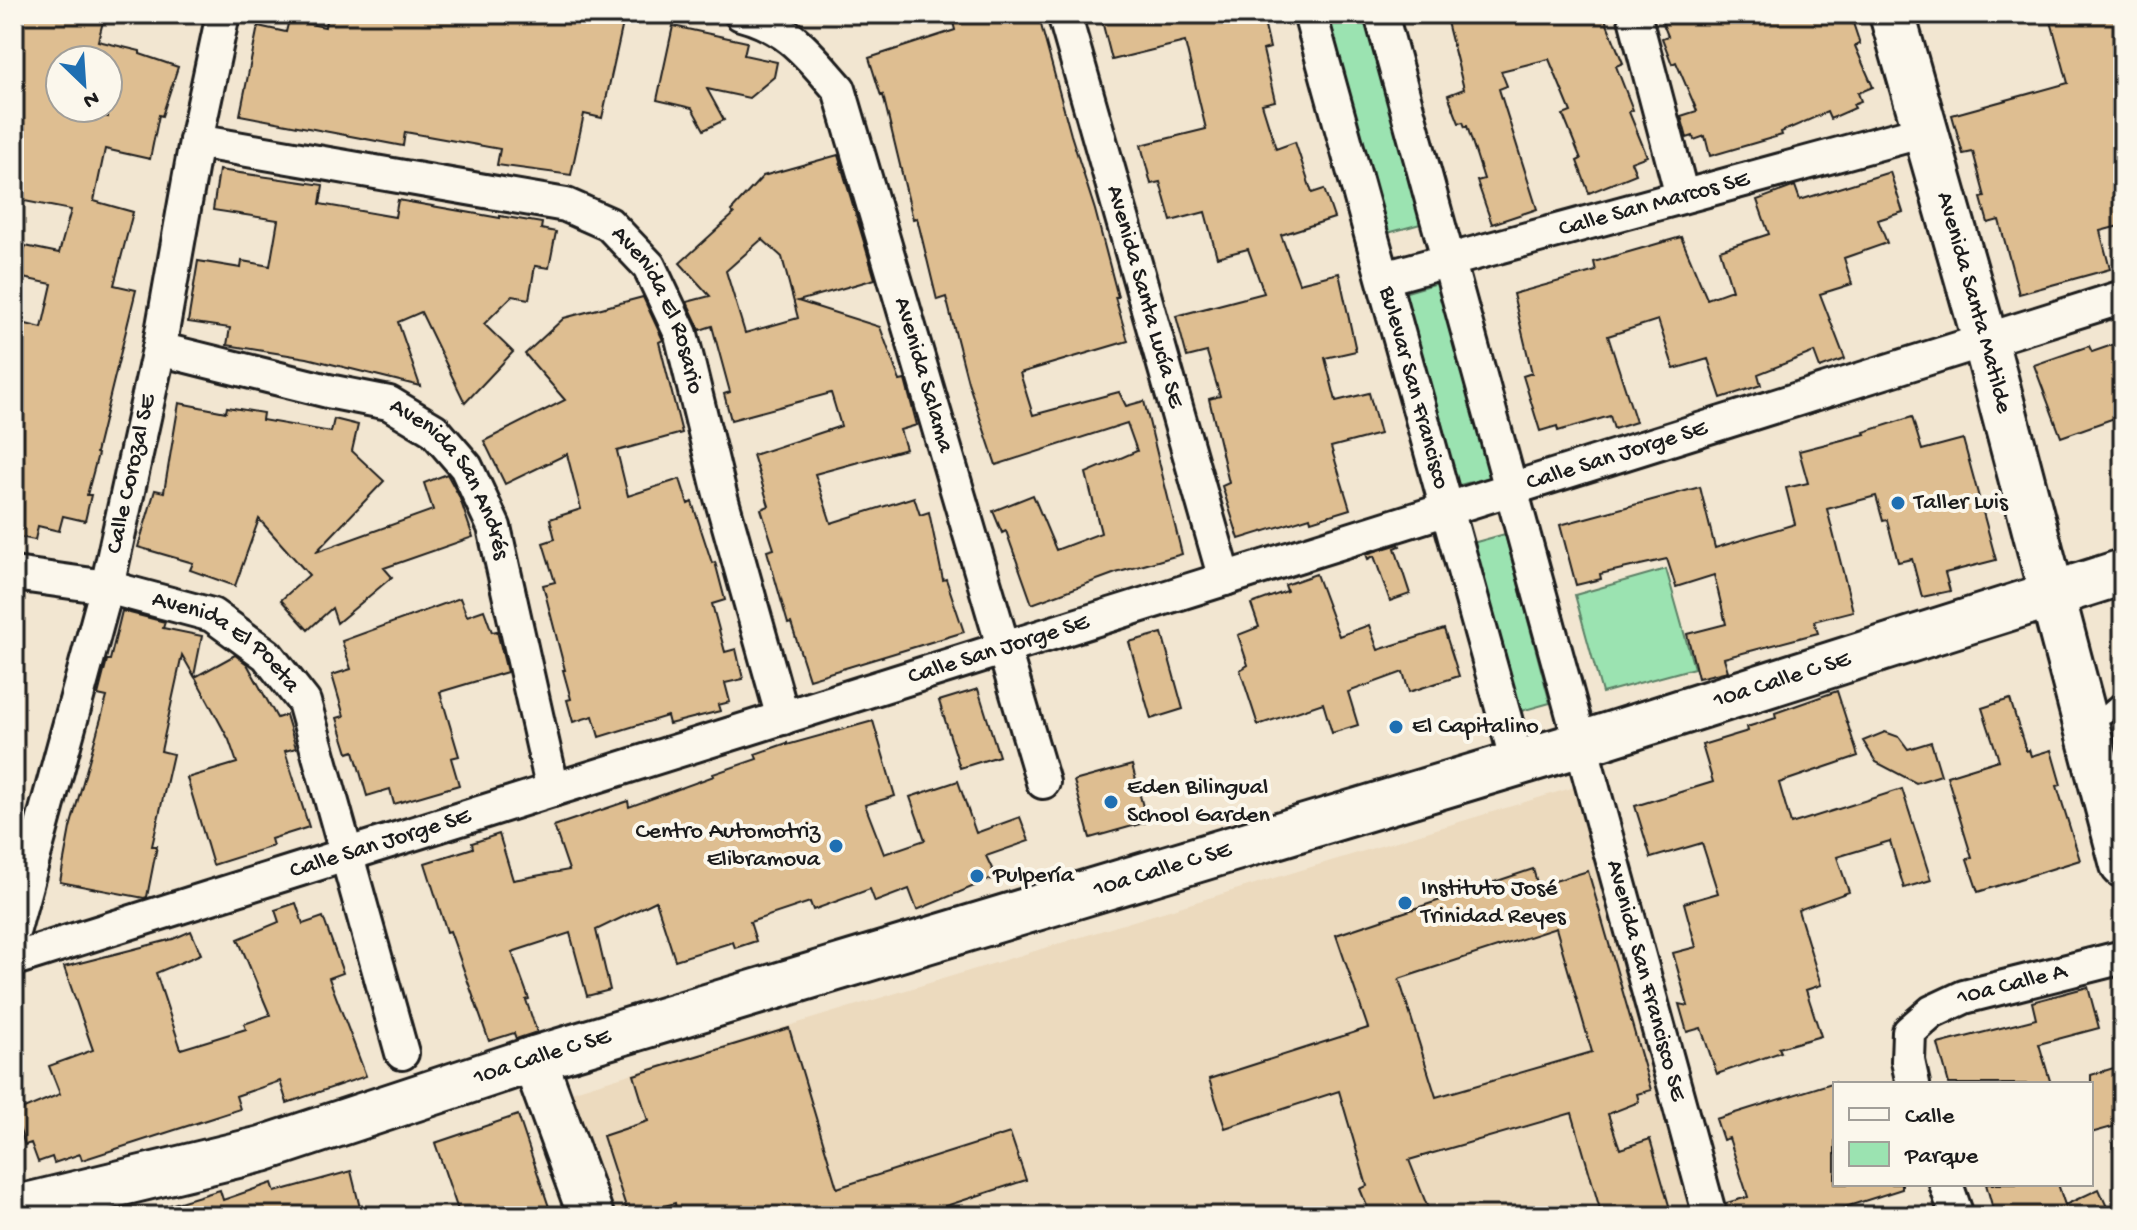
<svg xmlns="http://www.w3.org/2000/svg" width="2137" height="1230" font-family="'Gochi Hand',sans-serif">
  <rect width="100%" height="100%" fill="#f2e6d1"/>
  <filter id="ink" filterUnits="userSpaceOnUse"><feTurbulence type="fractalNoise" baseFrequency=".0125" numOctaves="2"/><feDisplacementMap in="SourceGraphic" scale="16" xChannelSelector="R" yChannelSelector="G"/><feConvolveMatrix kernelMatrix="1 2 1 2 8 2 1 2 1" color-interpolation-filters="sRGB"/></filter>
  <g filter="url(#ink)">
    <path fill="#ecdabe" d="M1584,784L1697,1216H610L561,1095Z"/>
    <path fill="#9be3b1" stroke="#5c8066" stroke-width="2" d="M1324,14H1367L1424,223L1384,234Z
      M1441,282L1494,476L1452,487L1400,294Z
      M1505,534L1550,703L1514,713L1469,544Z
      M1666,569L1694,668L1602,693L1575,595Z"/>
    <path fill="#debe91" stroke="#1c1c1c" stroke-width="2" fill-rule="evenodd" d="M14,14H105L98,41L140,51V54L178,67L162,116L159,115L150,159L105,149L94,201L133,212L114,285L136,290L96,453L98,454L87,495H91L85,521L63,516L59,531L38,526L35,540L14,536V447L21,419L14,417V321L42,328L52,284L18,277L25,246L59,253L71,210L14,199ZM60,60H108V117L60,108Z
      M327,14H625L602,118L584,114L571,175L497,165L500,149L405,132L403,146L240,115L258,26L286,32L289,20L325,27Z
      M951,14H1038L1071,135L1095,210L1118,297H1115L1128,341L1020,373L1033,415L1119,392L1126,406L1144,401L1182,554L1116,573L1032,604L1006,531L1002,533L993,511L1033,495L1056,550L1101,533L1086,473L1137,451L1127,423L996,465L968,382L946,297L937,300L917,218L913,219L883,95L881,96L869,58L955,30Z
      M1129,14H1262L1270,48L1263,50L1275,101L1262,104L1276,149L1295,142L1312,193L1324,189L1334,218L1281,235L1299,283L1339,273L1356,351L1325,358L1336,401L1369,393L1380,434L1331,447L1350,509L1311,521L1310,517L1239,539L1222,486L1229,483L1209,399L1220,396L1207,352L1187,357L1176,316L1264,293L1248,249L1217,257L1205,212L1171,221L1160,182L1151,184L1141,145L1206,129L1185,42L1112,60L1102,21Z
      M1445,14H1603L1623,63L1616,66L1633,110L1629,112L1647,156L1631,162L1636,174L1589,193L1577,161L1581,159L1563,115L1571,112L1549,59L1501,71L1507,86L1499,89L1537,209L1492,224L1477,181L1484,179L1467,126L1465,127L1463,122L1459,123L1448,95L1464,89Z
      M1659,14H1850L1860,44L1855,46L1873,87L1858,93L1861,101L1853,104L1855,108L1830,119L1827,112L1781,132L1782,135L1710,156L1705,136L1694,140L1693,136L1687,138L1681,116L1697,111L1676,62L1672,64L1662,38L1668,36Z
      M2049,14H2123V225L2100,231L2110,269L2019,294L1999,220L1988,223L1981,198L1985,197L1973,152L1963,154L1952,115L2068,83Z
      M673,26L747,42L744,55L777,62L774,77L749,98L707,89L724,120L704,130L692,108L657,100Z
      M838,155L875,279L798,301L880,327L900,381L905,380L917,425L900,430L906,449L815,474L831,523L914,497L920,515L929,512L943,580L946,579L964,632L809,679L791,623L788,624L767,551L774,549L761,509L769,506L753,455L841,426L831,393L731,420L724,394L730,392L712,326L700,330L687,302L710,296L680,263L734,214L731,211L763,176ZM762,239L782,257L798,318L745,333L726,271Z
      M219,170L323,185L320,204L395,217L398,200L500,218V216L542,223L541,229L556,232L549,268L535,266L529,299L512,296L484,324L513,352L465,403L421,312L398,322L420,386L307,358L227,345L230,328L188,322L198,261L241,268L242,261L270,266L278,220L213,210Z
      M1890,172L1903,212L1878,220L1887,243L1844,258L1852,284L1820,294L1845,359L1820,368L1814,352L1758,374L1761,385L1721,398L1708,359L1674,369L1658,320L1608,336L1636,422L1614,429L1610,416L1558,431L1557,426L1540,431L1523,376L1532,373L1513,294L1596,271L1594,262L1681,237L1707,299L1732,290L1720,250L1769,234L1757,200L1795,186L1800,200Z
      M643,297L663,340L659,342L682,433L617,451L628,496L680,479L688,504L692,502L712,563L715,562L725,600L712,604L725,652L736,649L743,679L725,683L730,702L718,705L720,711L669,724L667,716L599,737L593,716L573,722L567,700L571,699L563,670H565L543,585L555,582L543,543L555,539L550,519L581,509L567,454L505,484L484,441L565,400L525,354L564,318Z
      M2118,343L2123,356V415L2061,437L2034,365L2089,346L2092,352Z
      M179,403L226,412L227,407L263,413L262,420L331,432L334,419L358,425L352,451L384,481L316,552L433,510L424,483L447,474L459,496L473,537L384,568L392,577L337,623L332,608L308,630L281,600L309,575L259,519L235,586L190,570L193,563L138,547L155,490L164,492Z
      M1912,417L1922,450L1963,439L1996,560L1945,573L1950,591L1922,597L1912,559L1898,562L1887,520L1883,521L1876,496L1827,509L1853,611L1814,621L1818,633L1724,658L1728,671L1698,678L1687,634L1726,624L1714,575L1676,587L1667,559L1600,574L1601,579L1576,585L1560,525L1700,487L1715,548L1795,524L1786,488L1808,483L1799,451L1865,434L1864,432Z
      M1399,544L1400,546L1395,548L1410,594L1390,601L1374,556L1368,559L1366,554Z
      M1316,574L1339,636L1369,625L1378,650L1444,629L1459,676L1409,692L1403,672L1348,692L1358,725L1332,733L1323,703L1258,725L1240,670L1248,665L1238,635L1259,627L1251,604L1287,591L1285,585Z
      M460,598L467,616L484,610L492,632L497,631L507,672L440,692L459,756L451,758L459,785L394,804L390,789L367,796L354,751L348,753L337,718L344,716L332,675L351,669L342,641Z
      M122,611L165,622L163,628L202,636L194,676L182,655L161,751L173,754L152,846H157L147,897L144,898L60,882L70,828L107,697L98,695L107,660H110Z
      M1162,633L1183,709L1151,719L1129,642Z
      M235,655L247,664L277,718L286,715L296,748L285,751L309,827L271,839L273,846L213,865L187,778L237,763L229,740L195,677Z
      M978,689L999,756L960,768L939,701Z
      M1837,691L1858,756L1779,783L1791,824L1902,789L1931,880L1904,888L1890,841L1837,857L1849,892L1798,910L1821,985L1806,990L1821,1036L1779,1048L1781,1052L1717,1074L1701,1028L1687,1032L1679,1004L1688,1006L1673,953L1696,947L1684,903L1718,893L1702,843L1651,858L1635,806L1713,782L1702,745L1748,731L1747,727L1776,718L1775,713Z
      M2010,699L2026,751L2029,750L2031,756L2051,750L2061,785L2057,786L2080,860L1978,892L1967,859L1972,858L1947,776L1999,760L1982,708Z
      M873,721L895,796L865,805L884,854L925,840L910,797L958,781L976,833L1020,817L1029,841L986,856L996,877L917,910L909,889L875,902L870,889L813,910L810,902L750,922L756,941L735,948L733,942L675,960L656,901L596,930L610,990L587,996L570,933L512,952L529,999L526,1000L537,1032L516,1039L514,1033L489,1041L450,931L447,932L425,863L473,848L472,843L499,834L513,880L569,870L554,826L628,801L629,807L714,776L713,774L757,759L755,754L787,743V745Z
      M1885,732L1899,737L1908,749L1931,742L1941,775L1916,783L1876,762L1863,741Z
      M1132,765L1147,822L1090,838L1074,781Z
      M1533,869L1538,886L1588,871L1651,1090L1637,1094L1639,1102L1608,1114L1620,1149L1650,1139L1672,1216H1602L1572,1113L1409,1160L1431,1216H1371L1360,1189L1367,1186L1339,1091L1225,1128L1209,1079L1368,1028L1336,935ZM1556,928L1592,1052L1436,1097L1399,979Z
      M296,903L303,924L323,917L343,973L329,978L366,1076L287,1103L280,1081L236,1096L240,1109L82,1160L80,1154L54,1163L52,1157L38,1162L31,1143L25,1145L14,1113L60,1094L49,1066L93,1050L64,967L173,939L191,931L201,954L156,973L181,1049L246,1029L244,1024L270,1015L238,939L279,922L275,910Z
      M2088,987L2099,1028L2039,1044L2051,1084H1949L1938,1044L2036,1019L2032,1002Z
      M789,1028L837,1188L1010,1133L1026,1180L915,1216H677L675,1203L629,1216L603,1136L648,1121L634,1075Z
      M2123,1065V1124L2091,1133V1075Z
      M1835,1082V1184H1902V1189L1817,1216H1728L1726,1203L1748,1197L1729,1138L1723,1140L1716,1119Z
      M518,1115L552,1216H460L435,1143Z
      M351,1171L362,1216H154L153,1210L220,1190L223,1200L272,1183L275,1192Z
      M1986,1184H2058L2065,1205L2099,1189L2111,1216H1995Z"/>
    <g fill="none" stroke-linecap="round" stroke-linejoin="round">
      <g stroke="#1c1c1c" stroke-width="22">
        <path id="lane" d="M2087,720L2106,714L2123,699"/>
      </g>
      <g stroke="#1c1c1c" stroke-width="38">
        <g id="street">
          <path id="s1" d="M741,14C789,27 807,53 839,89L1043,782"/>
          <path id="s2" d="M1064,14L1225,579"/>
          <path id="s3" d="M1310,14L1517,762"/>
          <path id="s4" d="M1381,14L1710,1216"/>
          <path d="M1634,14L1682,196"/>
          <path id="s5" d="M196,141L566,205L609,224L649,266L681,334L720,494L783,718"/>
          <path id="s6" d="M1384,278L1924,131"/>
          <path id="s7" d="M159,349L328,391L389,403L434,430L466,467L494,527L553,790"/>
          <path id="s8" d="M14,574L107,587L212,615L267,655L304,702L402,1053"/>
          <path id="s9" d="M14,929L107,587L159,349L196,141L223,14"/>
          <path id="s10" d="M14,959L2123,297"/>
          <path id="s11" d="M1913,1084L1908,1061L1909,1032L1932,1012L1964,997L2123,957"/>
          <path d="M1946,1184L1957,1216"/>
        </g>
      </g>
      <g stroke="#1c1c1c" stroke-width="50">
        <g id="secondary">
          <path id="s12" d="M1892,14L1985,340L2123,865"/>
          <path d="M534,1059L591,1216"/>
          <path id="s13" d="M14,1209L262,1149L534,1059L1581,744L2123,572"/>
        </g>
      </g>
      <use href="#lane" stroke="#fbf7ec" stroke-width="16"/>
      <use href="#street" stroke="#fbf7ec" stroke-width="32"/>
      <use href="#secondary" stroke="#fbf7ec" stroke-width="44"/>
    </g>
  </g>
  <g fill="#1f6fb2" stroke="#fbf7ec" stroke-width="3">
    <circle cx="1898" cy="503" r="8"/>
    <circle cx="1396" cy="727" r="8"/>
    <circle cx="1111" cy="802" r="8"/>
    <circle cx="836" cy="846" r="8"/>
    <circle cx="977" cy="876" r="8"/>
    <circle cx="1405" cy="903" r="8"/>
  </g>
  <g text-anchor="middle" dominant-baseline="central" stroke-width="8" stroke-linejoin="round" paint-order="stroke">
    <g font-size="24" fill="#1c1c1c" stroke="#fbf7ec">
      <text stroke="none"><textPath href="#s6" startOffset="280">Calle San Marcos SE</textPath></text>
      <text stroke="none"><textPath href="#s2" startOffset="294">Avenida Santa Lucía SE</textPath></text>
      <text stroke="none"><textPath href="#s12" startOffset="300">Avenida Santa Matilde</textPath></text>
      <text stroke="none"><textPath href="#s5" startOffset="524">Avenida El Rosario</textPath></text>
      <text stroke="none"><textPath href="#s1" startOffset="424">Avenida Salama</textPath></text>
      <text stroke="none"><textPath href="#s3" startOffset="388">Bulevar San Francisco</textPath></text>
      <text stroke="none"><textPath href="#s10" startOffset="1680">Calle San Jorge SE</textPath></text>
      <text stroke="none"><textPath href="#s9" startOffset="470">Calle Corozal SE</textPath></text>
      <text stroke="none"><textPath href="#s7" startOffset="338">Avenida San Andrés</textPath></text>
      <text stroke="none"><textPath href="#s8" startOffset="228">Avenida El Poeta</textPath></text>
      <text stroke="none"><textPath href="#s10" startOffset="1032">Calle San Jorge SE</textPath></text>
      <text stroke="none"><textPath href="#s13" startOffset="1846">10a Calle C SE</textPath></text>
      <text stroke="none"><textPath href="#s10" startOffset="384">Calle San Jorge SE</textPath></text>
      <text stroke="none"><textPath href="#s13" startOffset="1198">10a Calle C SE</textPath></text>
      <text stroke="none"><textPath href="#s4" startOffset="1002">Avenida San Francisco SE</textPath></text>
      <text stroke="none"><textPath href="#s11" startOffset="168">10a Calle A</textPath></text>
      <text stroke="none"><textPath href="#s13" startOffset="550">10a Calle C SE</textPath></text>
    </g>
    <g font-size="24" fill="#1c1c1c" stroke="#fbf7ec" text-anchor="start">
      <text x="1914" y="503">Taller Luis</text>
      <text x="1412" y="727">El Capitalino</text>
      <text x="1127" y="788">Eden Bilingual<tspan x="1127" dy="28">School Garden</tspan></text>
      <text x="820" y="832" text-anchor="end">Centro Automotriz<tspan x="820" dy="28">Elibramova</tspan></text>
      <text x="993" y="876">Pulpería</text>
      <text x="1421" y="889">Instituto José<tspan x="1421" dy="28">Trinidad Reyes</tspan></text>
    </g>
  </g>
  <rect width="2137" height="1230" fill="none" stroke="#fbf7ec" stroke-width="48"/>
  <rect x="24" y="24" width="2089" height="1182" fill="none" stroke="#1c1c1c" stroke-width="3" filter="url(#ink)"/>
  <rect x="1833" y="1082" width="260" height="104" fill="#fbf7ec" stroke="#a29f99" stroke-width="2"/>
  <rect x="1849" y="1108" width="40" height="12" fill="#fbf7ec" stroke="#a29f99" stroke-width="2"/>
  <text x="1905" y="1122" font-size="24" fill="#1c1c1c">Calle</text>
  <rect x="1849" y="1142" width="40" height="24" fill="#9be3b1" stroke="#a29f99" stroke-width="2"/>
  <text x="1905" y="1162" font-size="24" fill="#1c1c1c">Parque</text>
  <g transform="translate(84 84) rotate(155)"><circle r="38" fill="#fbf7ec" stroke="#a29f99" stroke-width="2"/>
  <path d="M0-6L14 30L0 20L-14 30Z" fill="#1f6fb2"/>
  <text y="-12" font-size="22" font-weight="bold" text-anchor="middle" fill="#1c1c1c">N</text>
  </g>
</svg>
